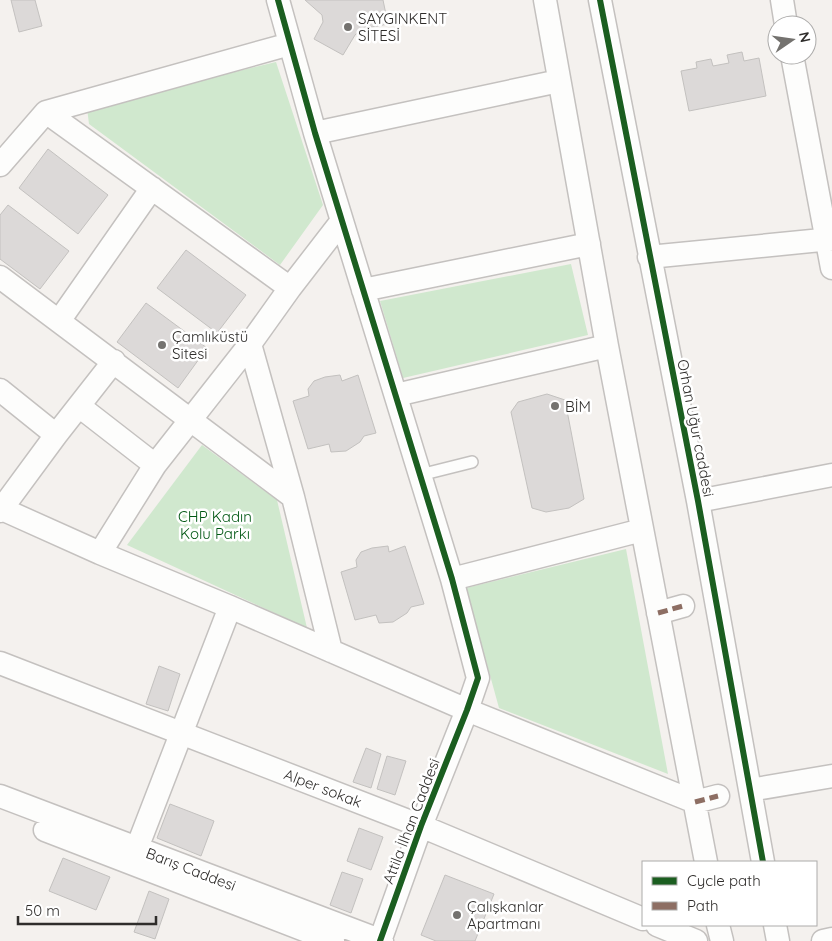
<svg xmlns="http://www.w3.org/2000/svg" width="832" height="941" font-family="Quicksand,sans-serif">
  <rect width="100%" height="100%" fill="#f4f1ee"/>
  <path fill="#d0e8ce" d="M276,62L323,205L280,265L89,124L87,108Z
    M571,264L588,335L403,378L380,301Z
    M202,445L277,500L307,628L127,545Z
    M626,549L668,774L499,708L466,588Z"/>
  <path fill="#dcd9d8" stroke="#c3c1bf" d="M11,0H35L42,26L19,32Z
    M305,0H383L388,24L362,29L355,35L343,55L314,39L323,22L322,15Z
    M742,52L744,61L759,58L766,96L689,111L681,71L697,68L696,62L711,59L713,66L729,63L727,55Z
    M48,149L108,195L78,234L19,188Z
    M8,205L69,251L40,289L0,259V215Z
    M186,250L246,295L217,333L157,288Z
    M146,303L207,348L178,388L117,342Z
    M340,375L342,381L358,375L376,433L364,436L360,442L346,451L331,452L329,444L308,449L293,401L309,396L308,389L314,381L325,377Z
    M547,394L565,400L584,499L569,508L546,512L532,508L511,412L518,402Z
    M388,546L389,552L405,546L424,604L411,607L407,613L393,622L379,623L376,615L355,620L341,572L357,567L356,560L361,552L372,548Z
    M159,666L180,674L168,711L146,704Z
    M366,748L381,754L371,788L353,782Z
    M387,756L406,761L395,795L377,789Z
    M170,804L214,821L201,856L157,838Z
    M359,828L383,837L371,870L347,861Z
    M63,858L110,877L96,910L49,891Z
    M342,872L363,879L351,913L330,905Z
    M445,875L494,894L475,941H436L421,935Z
    M149,891L169,899L155,939L134,932Z"/>
  <g fill="none" stroke-linecap="round" stroke-linejoin="round">
    <g stroke="#c4c1bf" stroke-width="14">
      <path id="lane" d="M420,475L472,462"/>
    </g>
    <g stroke="#c4c1bf" stroke-width="25">
      <path id="street" d="M278,0L315,133L452,579L478,678L467,710L421,826L380,941
        M545,0L607,346L706,862
        M600,0L698,501L763,862
        M782,0L786,25
        M792,55L832,268
        M46,112L290,288
        M315,133L559,81
        M0,165L46,112L290,44
        M649,257L832,239
        M0,277L293,497
        M363,290L589,244
        M59,321L152,188
        M250,344L293,497L331,651
        M0,390L56,435
        M396,395L607,346
        M79,406L155,465
        M698,501L832,475
        M2,509L100,553L230,607L467,710L695,802L718,796
        M0,511L56,435L114,361
        M100,553L155,465L250,344L290,288L341,222
        M452,579L642,530
        M658,613L683,606
        M0,663L421,826L643,919
        M750,790L832,776
        M0,796L382,941
        M45,830L333,941
        M137,848L230,607
        M657,925L696,941
        M718,925L722,941
        M775,925L778,941
        M823,941L832,939"/>
    </g>
    <use href="#lane" stroke="#fdfdfc" stroke-width="11"/>
    <use href="#street" stroke="#fdfdfc" stroke-width="22"/>
    <path stroke="#8d6e63" stroke-width="5" stroke-dasharray="10 5" stroke-linecap="butt" d="M658,613L683,606
      M695,802L718,796"/>
    <g stroke="#fff" stroke-width="9">
      <path id="cycleway" d="M278,0L315,133L452,579L478,678L467,710L421,826L380,941
        M600,0L698,501L763,862"/>
    </g>
    <use href="#cycleway" stroke="#1b5e20" stroke-width="6"/>
  </g>
  <g fill="#74726f" stroke="#fff" stroke-width="2">
    <circle cx="348" cy="27" r="5"/>
    <circle cx="162" cy="345" r="5"/>
    <circle cx="555" cy="406" r="5"/>
    <circle cx="457" cy="915" r="5"/>
  </g>
  <g text-anchor="middle" dominant-baseline="central" stroke-width="5" stroke-linejoin="round" paint-order="stroke">
    <g font-size="15" fill="#2f2d2b" stroke="#fff" text-anchor="start">
      <text x="358" y="18">SAYGINKENT<tspan x="358" dy="17">SİTESİ</tspan></text>
      <text x="172" y="336">Çamlıküstü<tspan x="172" dy="17">Sitesi</tspan></text>
      <text x="565" y="406">BİM</text>
      <text x="467" y="906">Çalışkanlar<tspan x="467" dy="17">Apartmanı</tspan></text>
    </g>
    <g font-size="15" fill="#2f2d2b" stroke="#fff">
      <text transform="translate(696 428) rotate(79)">Orhan Uğur caddesi</text>
      <text transform="translate(323 788) rotate(21)">Alper sokak</text>
      <text transform="translate(411 821) rotate(-69)">Attila İlhan Caddesi</text>
      <text transform="translate(191 869) rotate(21)">Barış Caddesi</text>
    </g>
    <g font-size="15" fill="#015713" stroke="#fff">
      <text x="215" y="516">CHP Kadın<tspan x="215" dy="17">Kolu Parkı</tspan></text>
    </g>
  </g>
  <rect x="642" y="861" width="175" height="65" fill="#ffffff" stroke="#acabaa"/>
  <rect x="652" y="877" width="25" height="8" fill="#1b5e20" stroke="#acabaa"/>
  <text x="687" y="886" font-size="15" fill="#2f2d2b">Cycle path</text>
  <rect x="652" y="902" width="25" height="8" fill="#8d6e63" stroke="#acabaa"/>
  <text x="687" y="911" font-size="15" fill="#2f2d2b">Path</text>
  <g transform="translate(792 40) rotate(77)"><circle r="24" fill="#ffffff" stroke="#acabaa"/>
  <path d="M0-4L9 19L0 12L-9 19Z" fill="#74726f"/>
  <text y="-8" font-size="14" font-weight="bold" text-anchor="middle" fill="#2f2d2b">N</text>
  </g>
  <path d="M18 916v8h138v-8" fill="none" stroke="#2f2d2b" stroke-width="2.5"/>
  <text x="25" y="916" font-size="15" fill="#2f2d2b" stroke="#ffffff" stroke-width="4" paint-order="stroke">50 m</text>
</svg>
